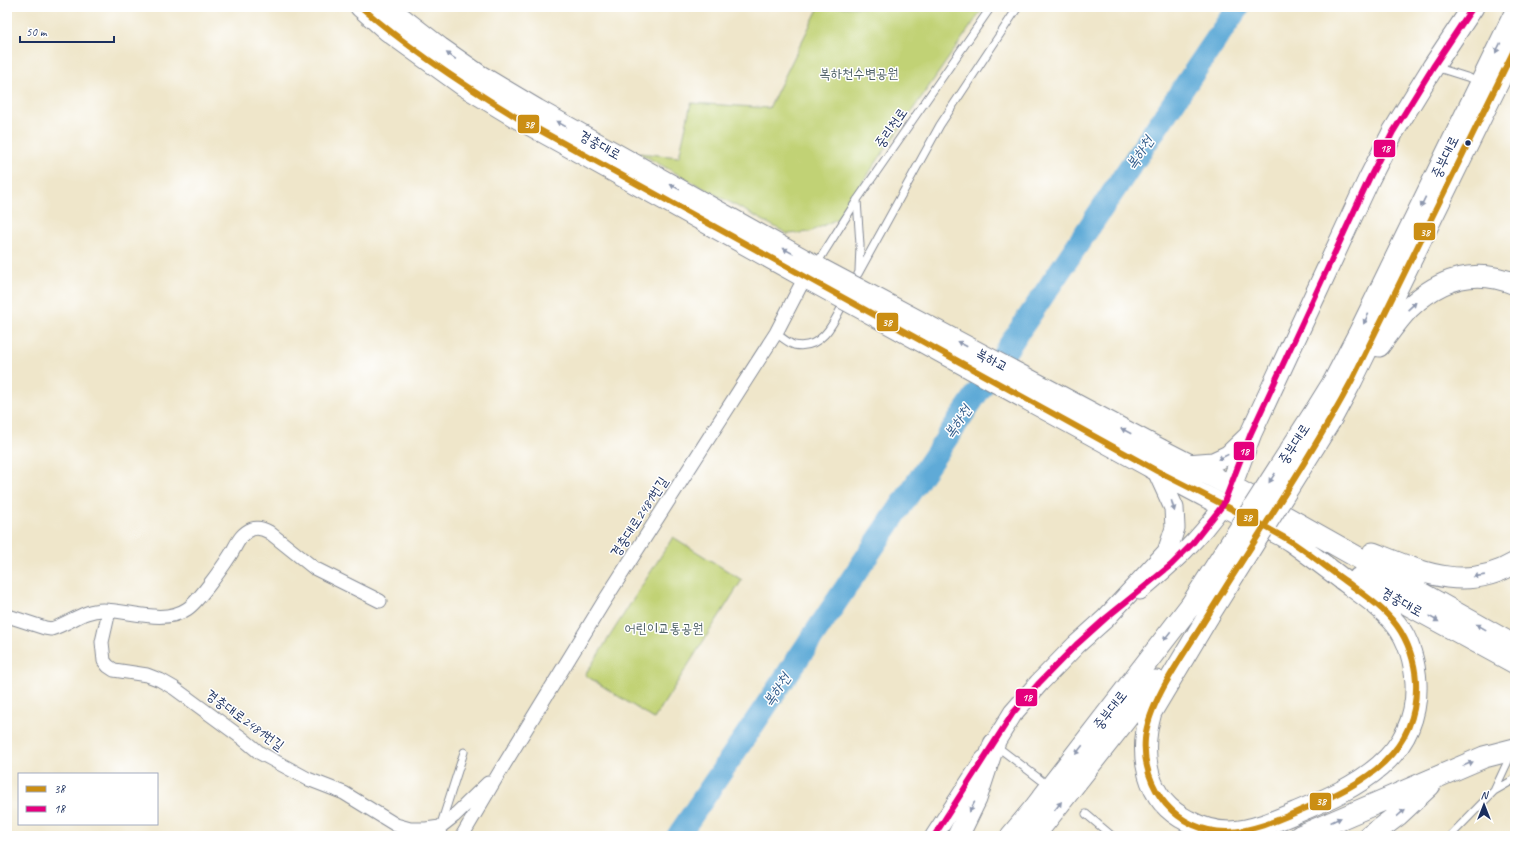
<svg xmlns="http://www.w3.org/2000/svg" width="1522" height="843" font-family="Caveat,'Poor Story',sans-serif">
  <rect width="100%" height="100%" fill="#fff"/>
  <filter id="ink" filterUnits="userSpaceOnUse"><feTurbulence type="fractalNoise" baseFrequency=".025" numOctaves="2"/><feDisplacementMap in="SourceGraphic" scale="8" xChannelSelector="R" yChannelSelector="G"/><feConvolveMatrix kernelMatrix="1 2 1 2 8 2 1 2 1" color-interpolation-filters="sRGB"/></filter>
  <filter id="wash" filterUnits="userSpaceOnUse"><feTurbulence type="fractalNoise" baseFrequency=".012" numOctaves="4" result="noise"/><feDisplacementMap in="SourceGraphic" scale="16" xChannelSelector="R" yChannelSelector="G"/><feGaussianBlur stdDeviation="0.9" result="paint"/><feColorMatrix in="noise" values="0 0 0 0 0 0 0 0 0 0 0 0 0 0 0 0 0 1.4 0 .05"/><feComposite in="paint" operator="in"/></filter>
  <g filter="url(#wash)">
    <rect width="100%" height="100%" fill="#efe6ca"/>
    <path fill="#c1d275" stroke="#6e806a" d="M819,7H984L837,219L810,232L788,234L639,153L679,157L691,103L769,108Z
      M673,537L742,580L654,719L585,675Z"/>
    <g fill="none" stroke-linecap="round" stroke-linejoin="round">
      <path stroke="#5eaad7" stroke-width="23" d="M678,836L1238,7"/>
    </g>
  </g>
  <g filter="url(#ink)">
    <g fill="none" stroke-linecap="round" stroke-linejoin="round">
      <g stroke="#858a94" stroke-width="9">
        <path id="service" d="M1435,67L1470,78
          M857,200L860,245L859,271
          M816,265L857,200L991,7
          M858,274L940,125L1018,7
          M776,333C781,337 788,343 794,345C823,351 835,320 845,300
          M995,745L1041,780
          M1494,791L1508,761
          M1086,814L1112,836
          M444,836L440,827L464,752
          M1450,836L1494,791L1515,779"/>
      </g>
      <g stroke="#858a94" stroke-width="15">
        <path id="minor" d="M109,611L102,642L104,661L108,666L114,670L147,675L160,680L174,688L242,738L260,753L308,779L344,793L396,825L410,829H426L440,827L454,816L488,783
          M8,616L45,628L51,629C69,624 83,610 103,610C128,610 164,625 187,609C197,603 222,568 229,557C236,547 239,534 252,529C258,527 264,529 269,532L314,568L380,601
          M462,836L499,773L603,603L776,333L805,277"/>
      </g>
      <g stroke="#858a94" stroke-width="19">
        <path id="tertiary" d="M1140,591C1172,564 1199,540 1223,505
          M934,836L984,759"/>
      </g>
      <g stroke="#858a94" stroke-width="21">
        <path id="secondary" d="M1187,464L1213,462L1228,455L1251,433
          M994,744L1013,713L1039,683L1076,645L1106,618L1167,552L1175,528L1174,508L1157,471"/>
      </g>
      <g stroke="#858a94" stroke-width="23">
        <path id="primary" d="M361,7L387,30L463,85L516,117L812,281
          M387,7L440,48L480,76L537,110L822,270
          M1379,346C1388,334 1398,319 1409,308C1439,279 1475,267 1515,284
          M1316,410L1334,381L1360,331L1515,13
          M1330,421L1352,380L1515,48
          M1161,450L1231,486L1515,646
          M1151,467C1184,486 1219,503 1252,521C1265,527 1279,533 1291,541C1308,553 1325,566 1342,579C1361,593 1381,606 1396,624C1409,640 1415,663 1416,683C1419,758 1356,787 1297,812C1276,821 1253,831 1229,832C1214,832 1201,828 1188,821C1145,800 1139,754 1151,712L1209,615
          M1231,486L1251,433L1369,179L1393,132L1433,67L1473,7
          M1373,553C1421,572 1465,593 1515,563
          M1359,578L1515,663
          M958,836L976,799L994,744
          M1011,836L1036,806L1191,605
          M1034,836L1156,681
          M1300,836L1484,757L1515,749
          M1370,836L1398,815L1430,785"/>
      </g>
      <use href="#service" stroke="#fff" stroke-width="7"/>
      <use href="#minor" stroke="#fff" stroke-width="13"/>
      <use href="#tertiary" stroke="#fff" stroke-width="17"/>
      <use href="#secondary" stroke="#fff" stroke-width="19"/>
      <use href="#primary" stroke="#fff" stroke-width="21"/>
      <g stroke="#858a94" stroke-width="23" stroke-linecap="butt">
        <path id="primary-bridge" d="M822,270L1161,450
          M812,281L1151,467
          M1191,605L1316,410
          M1209,615L1330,421"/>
      </g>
      <use href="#primary-bridge" stroke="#fff" stroke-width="21"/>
      <g stroke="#fff" stroke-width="9">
        <path id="bus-1" d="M361,7C409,49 462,84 516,117L1157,471C1200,493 1245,515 1287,539C1307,551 1325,567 1344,580C1363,594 1383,607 1397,626C1408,641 1415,662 1416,681C1419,753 1365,783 1306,808C1282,818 1256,831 1228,832C1177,833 1141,788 1145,739C1148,703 1183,656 1202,625C1252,543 1307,464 1352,380L1515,48"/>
      </g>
      <g stroke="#fff" stroke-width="9">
        <path id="bus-2" d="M934,836L1013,713L1039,683L1076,645L1106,618L1171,565L1192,544L1223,505L1251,433L1369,179L1393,132L1433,67L1473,7"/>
      </g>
      <use href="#bus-1" stroke="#cb8e13" stroke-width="6"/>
      <use href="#bus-2" stroke="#e5007d" stroke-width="6"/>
    </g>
    <defs><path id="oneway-solid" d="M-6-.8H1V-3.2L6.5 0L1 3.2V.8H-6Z"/></defs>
    <g fill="#8d97ae">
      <use href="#oneway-solid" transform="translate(1498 48) rotate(116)"/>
      <use href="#oneway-solid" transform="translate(451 56) rotate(-145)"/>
      <use href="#oneway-solid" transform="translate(561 124) rotate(-151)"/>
      <use href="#oneway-solid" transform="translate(675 187) rotate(-151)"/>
      <use href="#oneway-solid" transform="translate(1423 202) rotate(116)"/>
      <use href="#oneway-solid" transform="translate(788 251) rotate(-151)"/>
      <use href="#oneway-solid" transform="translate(1412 306) rotate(-43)"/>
      <use href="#oneway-solid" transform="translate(1366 319) rotate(116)"/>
      <use href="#oneway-solid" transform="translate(962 344) rotate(-152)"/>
      <use href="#oneway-solid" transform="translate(1126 431) rotate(-152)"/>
      <use href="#oneway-solid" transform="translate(1223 457) rotate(154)"/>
      <use href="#oneway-solid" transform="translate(1272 478) rotate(123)"/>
      <use href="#oneway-solid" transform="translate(1173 506) rotate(74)"/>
      <use href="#oneway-solid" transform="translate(1479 576) rotate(172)"/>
      <use href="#oneway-solid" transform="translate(1434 619) rotate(29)"/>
      <use href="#oneway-solid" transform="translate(1481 627) rotate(-151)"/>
      <use href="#oneway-solid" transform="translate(1167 636) rotate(128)"/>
      <use href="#oneway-solid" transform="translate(1079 750) rotate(128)"/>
      <use href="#oneway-solid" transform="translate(1468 764) rotate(-23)"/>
      <use href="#oneway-solid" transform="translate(1058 806) rotate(-52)"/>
      <use href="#oneway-solid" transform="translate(972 807) rotate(117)"/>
      <use href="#oneway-solid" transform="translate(1401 813) rotate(-42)"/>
      <use href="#oneway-solid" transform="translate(1336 820) rotate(-24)"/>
    </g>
  </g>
  <circle fill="#1b2f5e" stroke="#fff" stroke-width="1.5" cx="1468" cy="143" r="3.5"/>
  <g text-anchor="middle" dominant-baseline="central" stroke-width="3" stroke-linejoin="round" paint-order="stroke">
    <g font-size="14" fill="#4d6065" stroke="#fff">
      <text x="859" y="73">복하천수변공원</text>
      <text x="664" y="628">어린이교통공원</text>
    </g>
    <g font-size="14" fill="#1b2f5e" stroke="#fff">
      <text transform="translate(891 128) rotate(-55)">중리천로</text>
      <text transform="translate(600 145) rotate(29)">경충대로</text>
      <text transform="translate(1445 157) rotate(-64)">중부대로</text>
      <text transform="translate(992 360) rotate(28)">복하교</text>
      <text transform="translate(1294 444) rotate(-57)">중부대로</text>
      <text transform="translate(639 517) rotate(-57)">경충대로2481번길</text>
      <text transform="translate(1402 602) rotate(29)">경충대로</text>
      <text transform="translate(1110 710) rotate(-52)">중부대로</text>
      <text transform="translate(245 720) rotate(36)">경충대로2481번길</text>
    </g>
    <g font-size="15" font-style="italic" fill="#36608e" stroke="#fff">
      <text transform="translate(1140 153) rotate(-56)">복하천</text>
      <text transform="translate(958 422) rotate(-56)">복하천</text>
      <text transform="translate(777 690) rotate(-56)">복하천</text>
    </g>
  </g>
  <g stroke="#fff" stroke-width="1.5">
    <rect x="517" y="114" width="23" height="20" rx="4" fill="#cb8e13"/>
    <rect x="1373" y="139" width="23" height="19" rx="4" fill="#e5007d"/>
    <rect x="1413" y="222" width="23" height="19" rx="4" fill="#cb8e13"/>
    <rect x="876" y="312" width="23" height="20" rx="4" fill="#cb8e13"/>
    <rect x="1233" y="441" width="22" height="20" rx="4" fill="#e5007d"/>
    <rect x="1236" y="508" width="23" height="19" rx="4" fill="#cb8e13"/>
    <rect x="1015" y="688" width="23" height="19" rx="4" fill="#e5007d"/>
    <rect x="1309" y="792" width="23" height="19" rx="4" fill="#cb8e13"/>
  </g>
  <g font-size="11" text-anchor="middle" font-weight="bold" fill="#fff">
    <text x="529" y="128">38</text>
    <text x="1385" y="152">18</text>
    <text x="1425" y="236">38</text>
    <text x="887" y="326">38</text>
    <text x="1244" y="455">18</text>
    <text x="1247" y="521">38</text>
    <text x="1027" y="701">18</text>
    <text x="1321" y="805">38</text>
  </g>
  <rect width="1522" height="843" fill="none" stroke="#fff" stroke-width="24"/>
  <rect x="18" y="773" width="140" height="52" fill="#ffffff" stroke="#a4acbf"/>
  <rect x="26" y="786" width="20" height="6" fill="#cb8e13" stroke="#a4acbf"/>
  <text x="54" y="793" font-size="12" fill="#1b2f5e">38</text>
  <rect x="26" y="806" width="20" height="6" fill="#e5007d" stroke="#a4acbf"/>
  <text x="54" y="813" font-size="12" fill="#1b2f5e">18</text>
  <g transform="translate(1484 805)" stroke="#ffffff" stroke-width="3" paint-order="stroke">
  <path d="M0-3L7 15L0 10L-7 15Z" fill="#1b2f5e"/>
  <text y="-6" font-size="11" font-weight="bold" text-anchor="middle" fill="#1b2f5e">N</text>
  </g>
  <path d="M20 36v6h94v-6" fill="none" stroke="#1b2f5e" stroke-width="2"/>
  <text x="26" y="36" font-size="12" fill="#1b2f5e" stroke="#ffffff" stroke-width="3" paint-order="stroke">50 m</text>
</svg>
